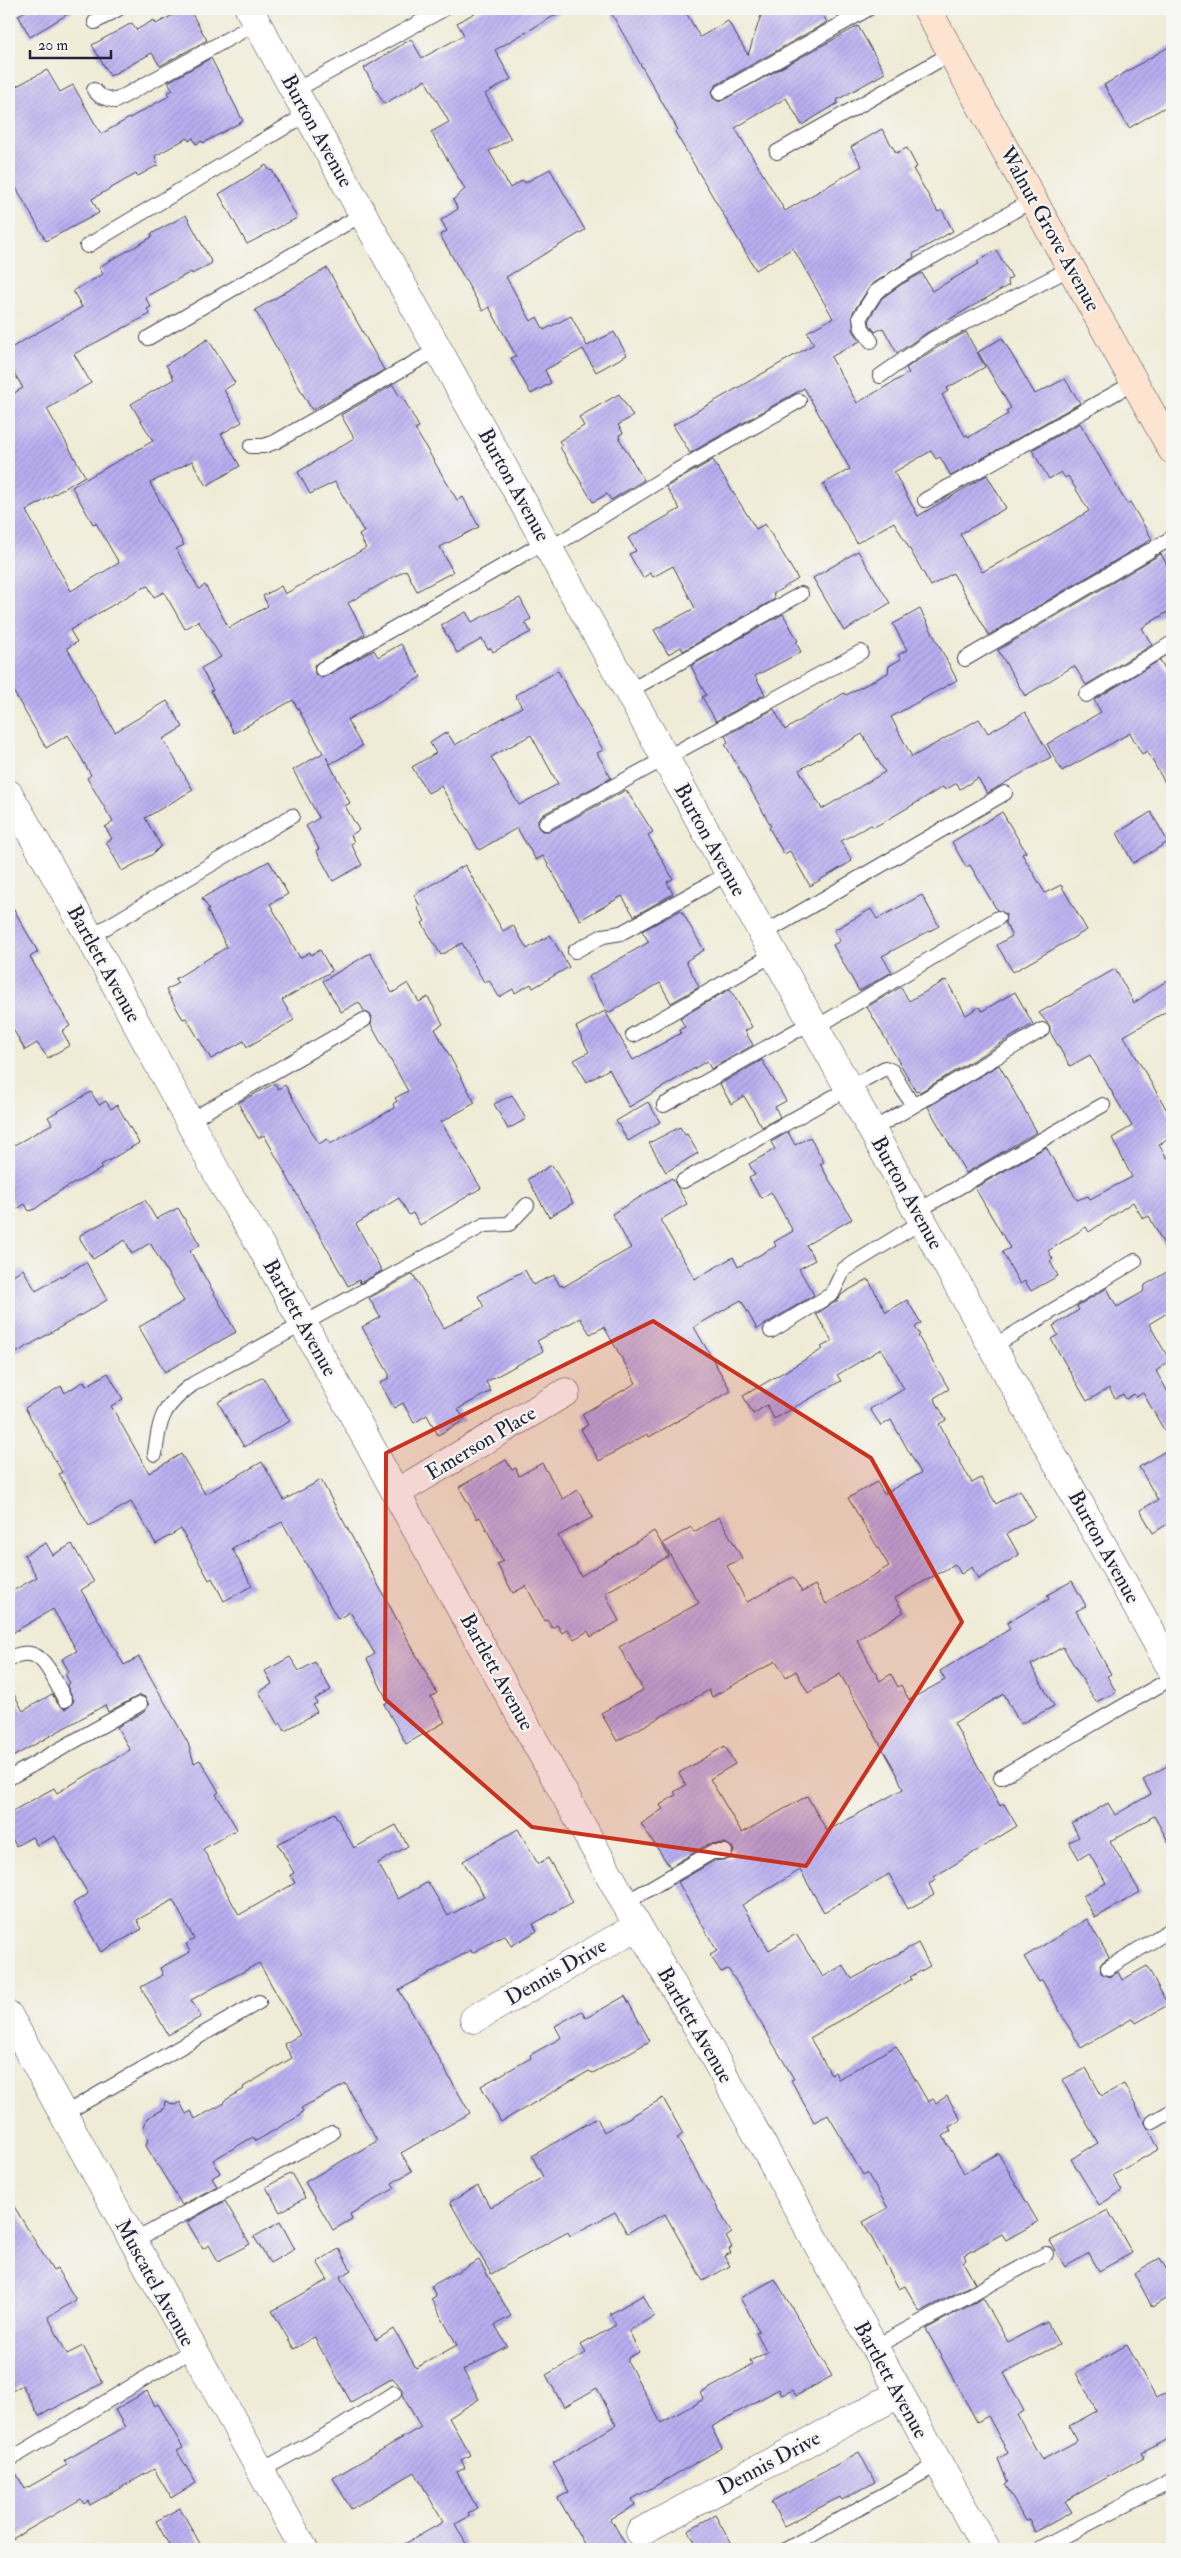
<svg xmlns="http://www.w3.org/2000/svg" width="1181" height="2558" font-family="'IM FELL Double Pica',serif">
  <defs>
    <pattern id="building-hatch" width="6" height="6" patternUnits="userSpaceOnUse" patternTransform="scale(1.25)"><rect width="6" height="6" fill="#b8aef0"/><path d="M-1 1l2-2M0 6l6-6M5 7l2-2" fill="none" stroke="#9e95cf"/></pattern>
  </defs>
  <rect width="100%" height="100%" fill="#f6f6f2"/>
  <filter id="ink" filterUnits="userSpaceOnUse"><feTurbulence type="fractalNoise" baseFrequency=".02" numOctaves="2"/><feDisplacementMap in="SourceGraphic" scale="10" xChannelSelector="R" yChannelSelector="G"/><feConvolveMatrix kernelMatrix="1 2 1 2 8 2 1 2 1" color-interpolation-filters="sRGB"/></filter>
  <filter id="wash" filterUnits="userSpaceOnUse"><feTurbulence type="fractalNoise" baseFrequency=".0096" numOctaves="4" result="noise"/><feDisplacementMap in="SourceGraphic" scale="20" xChannelSelector="R" yChannelSelector="G"/><feGaussianBlur stdDeviation="1.12" result="paint"/><feColorMatrix in="noise" values="0 0 0 0 0 0 0 0 0 0 0 0 0 0 0 0 0 1.4 0 .05"/><feComposite in="paint" operator="in"/></filter>
  <g filter="url(#wash)">
    <rect width="100%" height="100%" fill="#efebd6"/>
    <g id="blocks">
      <path fill="url(#building-hatch)" fill-rule="evenodd" d="M30,9H76L30,37L18,15Z
        M184,9H189L207,40L160,66L152,53L110,76L92,45L132,23L136,30L154,20L156,24Z
        M482,9H566L495,50L511,79L485,94L511,139L489,151L510,188L523,180L525,183L550,169L585,230L506,277L531,321L537,317L544,330L571,316L587,346L614,332L627,355L596,372L583,349L545,370L551,383L531,394L511,358L516,356L489,307L483,311L440,235L447,231L441,220L458,209L453,200L465,189L431,132L449,122L425,80L384,104L364,68L411,39L422,58L464,35L457,23Z
        M609,9H684L700,37L728,21L748,55L763,9H819L827,22L716,85L711,93L713,98L719,102L858,26L885,73L837,100L838,103L802,125L786,98L735,128L785,211L862,166L851,147L882,129L896,153L907,148L917,167L913,169L938,212L942,210L953,231L913,254L914,257L871,285L853,312V330L860,341L831,357L857,403L909,373L906,368L938,347L966,332L985,367L947,388L948,391L942,395L965,436L967,435L969,437L1008,414L1006,411L1011,408L978,352L1002,338L1035,394L1065,379L1080,403L951,476L940,457L936,459L931,451L894,472L918,516L987,475L1006,508L960,534L982,572L1038,542L1089,511L1068,476L1065,478L1061,472L1049,479L1032,450L1080,423L1121,494L1127,504L1130,502L1152,539L989,635L953,573L931,586L894,522L857,543L823,484L850,469L804,388L690,453L673,425L814,344L807,332L833,318L793,248L756,270L675,132L678,130Z
        M1172,45V103L1129,128L1104,85Z
        M211,58L243,121L203,143L202,141L196,144L193,138L189,141L187,138L155,156L158,165L138,176L136,174L92,199L99,213L46,241L9,175V90L47,70L60,92L73,85L101,134L169,96L167,93L173,90L168,82Z
        M266,165L270,171L272,170L297,218L247,244L219,194Z
        M186,215L212,263L192,274L191,272L145,297L151,307L147,309L150,314L74,354L91,383L47,409L85,476L26,511L71,591L119,563L96,523L93,524L72,487L153,441L131,404L174,379L166,365L208,339L235,383L224,390L242,422L221,434L240,466L206,486L192,461L150,483L184,545L176,549L199,589L205,585L229,628L268,606L263,596L281,586L285,594L366,548L359,535L364,532L335,482L310,494L298,472L354,438L341,415L393,385L400,397L402,396L419,427L415,429L457,500L463,497L479,527L440,547L453,572L417,591L406,570L348,603L365,634L314,665L315,674L322,678L374,650L378,657L401,644L421,677L347,720L362,746L330,764L326,757L350,803L345,806L359,830L351,835L354,842L351,844L362,865L333,881L316,850L319,849L306,826L319,818L293,770L323,753L293,700L234,733L211,691L213,690L201,668L221,657L198,621L185,629L164,592L154,597L148,586L140,589L70,630L77,642L67,648L115,732L167,701L183,727L163,739L193,790L145,818L161,846L153,854L122,871L106,842L112,839L105,827L113,822L87,778L91,775L68,735L46,748L9,684V396L23,388L9,364V349L82,307L73,291L103,274L99,267L152,237L151,234Z
        M996,250L1012,277L1007,280L1009,285L928,332L897,353L883,328L875,332L870,325L869,319L882,298L902,284L922,273L932,291L979,264L977,261Z
        M327,268L384,370L312,410L255,310Z
        M619,394L633,416L618,425L623,433L619,435L620,440L644,480L611,500L607,494L593,502L560,447L562,446L559,441L584,426L579,417Z
        M713,460L756,529L765,524L798,579L773,594L775,599L683,651L681,647L668,654L654,630L695,608L673,566L653,577L650,573L643,578L629,554L636,551L628,538L680,509L666,487Z
        M858,551L890,603L844,631L813,578Z
        M1161,554L1172,574V609L1142,628L1152,645L1086,685L1075,667H1072L1025,696L998,650Z
        M520,598L531,619L525,622L531,632L493,652L491,648L488,649L482,639L457,653L441,625L466,612L472,622Z
        M920,609L957,680L891,717L912,757L979,719L988,733L1025,712L1051,757L987,793L978,778L960,789L957,783L945,790L943,787L887,820L874,827L871,825L841,841L852,861L810,886L790,851L784,854L769,828L771,826L725,744L728,742L725,736L774,709L785,730L844,693L846,695L888,673L889,666L901,659L898,655L907,650L893,624ZM862,734L885,772L822,809L799,770Z
        M783,614L798,641L796,642L801,652L755,676L765,694L716,721L702,697L706,695L691,666Z
        M1160,660L1172,681V795L1147,751L1142,754L1130,733L1062,771L1047,744L1101,712L1094,700Z
        M558,671L603,750L597,753L611,778L542,815L538,819V827L542,831H550L626,790L653,832L648,835L673,879L667,882L673,894L634,916L622,896L580,920L543,856L536,860L517,828L479,850L441,786L428,793L412,767L436,753L430,743L447,732L455,745L522,707L515,695ZM531,735L558,784L519,805L491,757Z
        M1002,812L1026,852L1022,854L1045,893L1061,885L1087,930L1013,972L997,945L1012,936L1005,923L1006,914L997,910L970,865L966,867L952,842Z
        M1151,812L1168,842L1133,863L1117,833Z
        M269,861L288,894L270,904L300,958L310,952L311,955L320,950L332,971L282,1000L294,1020L247,1047L244,1041L211,1059L186,1018L183,1019L166,990L178,983L175,979L227,947L207,910L209,909L202,898Z
        M465,865L503,931L513,925L527,949L550,935L569,967L533,988L531,984L515,993L513,989L499,997L489,980L484,982L462,943L441,955L422,923L425,921L417,907L420,906L414,895Z
        M922,895L939,926L882,956L892,972L859,991L833,945L840,941L834,930L871,909L877,919Z
        M9,901L38,952L30,957L70,1026L62,1031L70,1045L48,1058L37,1043L25,1050L9,1022Z
        M681,910L704,950L686,961L699,987L671,1003L660,983L608,1013L588,977L649,942L642,931Z
        M370,953L392,993L408,983L419,1002L428,997L443,1024L435,1029L475,1103L441,1122L481,1188L420,1225L413,1213L409,1215L399,1198L356,1224L382,1271L360,1283L359,1280L348,1286L264,1135L258,1138L238,1103L275,1083L278,1089L285,1085L319,1144L327,1139L330,1144L395,1108L393,1104L397,1101L395,1098L408,1091L371,1025L372,1016L364,1011L359,1002L341,1012L323,981Z
        M1115,969L1134,1003L1172,977V1008L1124,1036L1172,1119V1137L1159,1145L1167,1158L1172,1155V1260L1149,1216L1143,1219L1133,1202L1089,1232L1086,1227L1048,1251L1053,1259L1050,1261L1058,1276L1031,1291L1025,1281L1020,1284L1002,1252L1010,1248L975,1188L1046,1147L1077,1200L1088,1196L1090,1199L1132,1177L1112,1138L1132,1126L1090,1055L1070,1066L1050,1032V1026L1039,1013Z
        M946,980L966,1015L979,1007L982,1011L1015,992L1033,1024L920,1092L918,1090L916,1091L867,1007L901,987L909,1001Z
        M730,989L752,1027L745,1031L753,1045L711,1069L707,1061L629,1107L609,1069L587,1082L574,1060L589,1052L576,1027L605,1011L633,1060L681,1033L679,1030L685,1027L680,1018Z
        M762,1060L786,1101L775,1107L780,1117L762,1127L744,1096L731,1104L720,1084Z
        M999,1065L1037,1132L966,1173L928,1107Z
        M91,1092L99,1105L106,1101L111,1109L117,1105L139,1143L101,1165L103,1168L58,1192L35,1209L29,1211L25,1204L17,1209L9,1196V1148L52,1124L48,1117Z
        M512,1095L526,1119L508,1129L494,1104Z
        M648,1102L660,1122L628,1141L616,1121Z
        M680,1127L685,1135L687,1134L698,1153L666,1172L649,1143Z
        M788,1132L795,1145L810,1137L824,1162L820,1164L852,1219L806,1245L815,1260L799,1269L814,1295L757,1329L741,1300L694,1327L731,1391L649,1437L647,1434L599,1461L581,1429L588,1425L582,1414L636,1383L604,1327L590,1334L580,1318L537,1341L543,1351L486,1382L491,1391L458,1409L465,1420L438,1435L427,1415L414,1423L403,1403L394,1408L380,1383L389,1378V1374L362,1327L380,1317L369,1298L413,1274L444,1328L484,1307L478,1296L525,1270L533,1285L554,1275L560,1286L562,1285L563,1287L631,1248L612,1214L672,1178L687,1204L660,1220L695,1279L733,1257L738,1267L776,1246L774,1242L793,1231L771,1192L761,1198L749,1178L755,1175L749,1164L775,1149L771,1142Z
        M552,1165L573,1203L549,1217L528,1179Z
        M145,1200L156,1219L178,1208L200,1245L190,1251L236,1332L165,1372L139,1327L184,1301L150,1243L132,1254L125,1240L93,1259L80,1239V1235Z
        M86,1262L107,1300L9,1357V1277L23,1269L36,1291Z
        M1172,1269V1310L1149,1324L1170,1361L1156,1371L1172,1399V1444L1143,1393L1136,1397L1134,1394L1126,1399L1123,1394L1115,1398L1109,1388L1087,1401L1051,1339L1058,1335L1053,1326L1079,1310L1077,1306L1107,1288L1117,1307L1143,1292L1145,1285Z
        M868,1279L886,1312L907,1300L921,1323L915,1327L920,1335L918,1336L949,1389L934,1398L946,1420L939,1424L972,1483L981,1478L996,1504L1020,1490L1035,1517L1007,1534L1019,1555L978,1579L972,1567L961,1574L955,1564L895,1598L904,1612L857,1640L880,1681L891,1674L898,1687L901,1685L909,1700L945,1680L940,1671L1010,1629L1007,1623L1049,1599L1047,1595L1072,1581L1086,1606L1076,1611L1111,1674L1107,1676L1116,1692L1096,1702L1063,1647L1031,1665L1054,1706L1020,1724L1004,1694L954,1723L1000,1806L1004,1804L1017,1826L934,1877L936,1880L929,1884L934,1895L908,1909L889,1874L824,1912L800,1870L742,1905L769,1950L796,1934L823,1977L843,1965L852,1979L918,1943L930,1966L910,1977L912,1979L810,2038L831,2074L835,2072L838,2079L896,2046L928,2102L933,2099L936,2103L947,2096L961,2120L949,2127L951,2131L943,2136L964,2173L998,2153L1038,2222L1006,2240L1002,2234L964,2255L966,2260L963,2262L975,2283L920,2312L905,2286L899,2289L863,2222L888,2208L867,2173L863,2175L828,2115L814,2122L791,2080L794,2079L736,1981L728,1969L721,1972L710,1955L717,1951L678,1882L714,1861L730,1859L734,1852L733,1848L725,1843L708,1844L670,1867L641,1824L663,1809L660,1805L676,1795L674,1792L686,1785L679,1773L725,1746L735,1764L710,1779L742,1833L807,1796L827,1831L903,1789L896,1772L840,1674L808,1693L796,1671L786,1677L776,1661L712,1697L709,1690L617,1741L601,1713L643,1690L619,1647L699,1603L663,1543L691,1527L694,1532L719,1517L742,1558L727,1566L747,1602L793,1577L802,1592L815,1585L826,1604L889,1566L848,1498L877,1482L884,1494L921,1473L891,1420L881,1426L870,1409L904,1389L881,1349L837,1375L841,1381L774,1419L767,1405L753,1414L743,1396L823,1349L821,1347L832,1341L816,1314L837,1301L842,1294Z
        M108,1373L123,1399L111,1406L149,1473L181,1454L205,1494L262,1462L284,1500L321,1480L437,1693L431,1697L445,1722L406,1744L384,1704L388,1702L367,1659L375,1654L350,1612L338,1619L282,1522L232,1548L252,1586L224,1601L212,1578L209,1580L181,1529L156,1544L131,1502L89,1526L59,1474L62,1472L25,1408L61,1386L65,1393L84,1381L86,1386Z
        M263,1377L290,1421L244,1447L218,1402Z
        M1172,1447V1525L1171,1522L1153,1533L1140,1510L1158,1500L1139,1467Z
        M506,1460L512,1470L516,1468L519,1476L542,1463L563,1499L578,1490L593,1517L558,1536L581,1576L654,1531L669,1556L605,1593L619,1621L591,1637L588,1631L574,1639L568,1629L562,1633L557,1625L552,1628L547,1620L545,1621L526,1586L513,1593L497,1564L503,1561L480,1517L477,1519L459,1487Z
        M46,1543L53,1555L72,1544L94,1582L81,1590L124,1665L139,1657L188,1743L194,1763L200,1760L219,1792L216,1794L237,1829L203,1849L239,1915L295,1883L290,1875L294,1873L278,1844L334,1813L354,1848L396,1825L408,1846L378,1863L398,1899L428,1882L448,1916L484,1896L463,1861L518,1829L538,1864L548,1858L573,1902L533,1924L537,1931L511,1946L505,1935L472,1953L471,1950L399,1990L470,2113L401,2153L412,2171L392,2183L395,2188L350,2214L352,2219L333,2230L305,2182L377,2141L346,2084L301,2108L303,2111L299,2116L256,2141L253,2137L213,2160L220,2173L212,2178L217,2186L182,2205L146,2146L148,2138L143,2130L147,2118L164,2109L165,2101L175,2105L180,2102L186,2114L191,2111L195,2119L223,2104L224,2101L244,2089L243,2087L292,2058L284,2044L300,2035L259,1963L191,2000L201,2017L168,2035L141,1987L163,1975L160,1968L190,1952L186,1944L194,1939L173,1900L137,1920L142,1929L101,1952L73,1903L88,1894L55,1836L37,1845L32,1837L16,1846L9,1832V1813L54,1788L57,1793L130,1750L117,1727L144,1712L149,1705L145,1697L140,1695L108,1712L105,1705L9,1759V1685L23,1711L52,1694L58,1704L64,1709L69,1707L74,1701L67,1685L70,1683L65,1674L69,1672L62,1659L77,1651L53,1609L9,1635V1593L37,1577L24,1555Z
        M290,1657L299,1671L315,1662L331,1690L315,1699L317,1703L313,1705L317,1712L285,1731L281,1723L278,1725L259,1692L272,1684L265,1671Z
        M1172,1763V1848L1154,1816L1110,1841L1140,1892L1095,1918L1083,1896L1106,1883L1089,1853L1079,1859L1069,1842L1079,1837L1072,1824L1108,1803L1115,1815L1151,1794L1143,1780Z
        M1087,1919L1109,1957L1100,1964L1101,1973L1109,1977L1118,1972L1122,1980L1147,1966L1168,2005L1136,2023L1133,2018L1081,2048L1042,1980L1039,1982L1024,1957Z
        M625,1996L650,2041L593,2073L589,2071L501,2122L481,2086L531,2058L530,2055L559,2039L561,2037L555,2026L582,2011L586,2018Z
        M1086,2068L1102,2096L1124,2084L1159,2149L1113,2175L1122,2191L1099,2205L1071,2159L1098,2143L1062,2080Z
        M663,2098L683,2134L677,2138L732,2233L726,2237L732,2247L729,2249L731,2253L724,2256L730,2266L703,2281L665,2214L627,2233L615,2212L570,2236L568,2232L491,2274L450,2202L478,2186L490,2207L501,2202L543,2177L532,2156L597,2118L604,2132Z
        M291,2173L305,2198L280,2212L266,2187Z
        M9,2198L53,2271L57,2269L76,2300L48,2317L67,2354L83,2346L103,2383L39,2416L22,2385L9,2393Z
        M225,2201L250,2244L218,2261L209,2245L203,2249L187,2222Z
        M1108,2210L1132,2253L1099,2271L1089,2253L1065,2267L1050,2241Z
        M280,2222L295,2249L270,2263L254,2237Z
        M339,2249L351,2270L340,2277L376,2340L394,2329L416,2368L457,2345L431,2299L436,2296L431,2286L479,2260L511,2316L495,2325L507,2346L463,2370L479,2399L449,2418L470,2455L461,2460L465,2468L457,2472L477,2508L468,2513L470,2516L455,2524L469,2549H396L443,2522L415,2472L351,2509L333,2478L421,2427L402,2395V2389L393,2378L351,2402L314,2337L294,2349L272,2311L328,2280L317,2262Z
        M1160,2258L1172,2279V2295L1152,2307L1134,2273Z
        M775,2279L832,2376L796,2396L793,2390L782,2395L779,2389L711,2427L722,2448L632,2499L635,2505L611,2519L628,2549H587L558,2498L569,2492L553,2463L616,2425L597,2388L564,2407L546,2375L586,2353L581,2345L616,2325L610,2314L643,2295L654,2316L629,2331L639,2352L628,2358V2362L661,2423L704,2399L701,2393L752,2365L750,2361L767,2352L756,2332L759,2331L740,2298Z
        M983,2298L1008,2342L1047,2322L1059,2345L1004,2373L1024,2411L1017,2415L1042,2460L1077,2441L1069,2426L1097,2411L1076,2373L1127,2345L1156,2398L1172,2389V2437L1142,2453L1144,2457L1065,2501L1072,2512L1035,2532L1029,2519L1025,2521L1005,2484L1008,2483L998,2459L1008,2453L988,2416L977,2422L926,2329Z
        M147,2391L155,2406L158,2404L183,2448L177,2451L196,2483L171,2498L154,2469L90,2505L88,2501L84,2504L81,2499L9,2541V2469L13,2468L25,2489L67,2465L64,2461L125,2427L115,2410Z
        M859,2452L875,2482L842,2500L840,2497L784,2526L771,2502Z
        M180,2508L203,2549H171L156,2521Z
        M715,2515L734,2549H699L688,2530Z"/>
    </g>
  </g>
  <g filter="url(#ink)">
    <use href="#blocks" fill-opacity="0" stroke="#414052" stroke-width="1"/>
    <g fill="none" stroke-linecap="round" stroke-linejoin="round">
      <g stroke="#414052" stroke-width="16">
        <path id="lane" d="M95,22L118,9
          M94,90L100,96L115,101L257,23
          M294,91L444,9
          M720,93L868,9
          M777,152L952,53
          M87,246L307,114
          M148,338L363,214
          M871,341L862,328L860,317L876,292L897,277L1033,200
          M880,376L933,339L1071,268
          M251,446H264L275,442L438,349
          M925,500L1135,382
          M1156,547L1172,538
          M549,549L674,472L799,401
          M965,659L1149,551
          M322,669L545,542
          M629,691L801,594
          M1086,695L1172,643
          M546,823L861,652
          M763,934L1005,793
          M90,937L292,816
          M575,951L603,936L621,933L729,873
          M815,1028L998,918
          M633,1035L774,954
          M664,1105L812,1022
          M189,1121L364,1020
          M872,1130L1042,1030
          M683,1181L885,1068L892,1071L913,1106
          M917,1211L1103,1105
          M771,1331L832,1294L844,1269L923,1221
          M992,1347L1135,1261
          M155,1454C160,1417 162,1407 193,1384L484,1225L509,1224L527,1205
          M9,1659C42,1640 51,1675 65,1700
          M1001,1777L1172,1678
          M9,1778L140,1704
          M625,1903L712,1852H725
          M1108,1968L1172,1929
          M62,2115L259,2002
          M1153,2122L1172,2111
          M132,2242L332,2133
          M873,2348L1046,2254
          M9,2460L192,2350
          M260,2471L339,2428L394,2393
          M787,2549L938,2464
          M1040,2549L1172,2480"/>
      </g>
      <g stroke="#414052" stroke-width="29">
        <path id="street" d="M249,9L1172,1670
          M9,794L90,937L224,1186L259,1243L396,1493L638,1926L699,2030L986,2549
          M396,1493L566,1392
          M9,2016L304,2549
          M474,2019L638,1926
          M640,2532L899,2394"/>
      </g>
      <g stroke="#414052" stroke-width="29">
        <path id="secondary" d="M927,9L1172,450"/>
      </g>
      <use href="#lane" stroke="#fff" stroke-width="14"/>
      <use href="#street" stroke="#fff" stroke-width="28"/>
      <use href="#secondary" stroke="#fde4d1" stroke-width="28"/>
    </g>
  </g>
  <path fill="#c8321e" fill-opacity="0.2" stroke="#c8321e" stroke-width="4" stroke-linejoin="round" d="M653,1321L871,1458L962,1622L806,1866L532,1827L385,1699L386,1453Z"/>
  <g text-anchor="middle" dominant-baseline="central" stroke-width="4.5" stroke-linejoin="round" paint-order="stroke">
    <g font-size="21" fill="#22223b" stroke="#f6f6f2">
      <text transform="translate(317 131) rotate(61)">Burton Avenue</text>
      <text transform="translate(1050 229) rotate(61)">Walnut Grove Avenue</text>
      <text transform="translate(514 485) rotate(61)">Burton Avenue</text>
      <text transform="translate(710 840) rotate(61)">Burton Avenue</text>
      <text transform="translate(104 964) rotate(61)">Bartlett Avenue</text>
      <text transform="translate(907 1193) rotate(61)">Burton Avenue</text>
      <text transform="translate(300 1318) rotate(61)">Bartlett Avenue</text>
      <text transform="translate(481 1443) rotate(-31)">Emerson Place</text>
      <text transform="translate(1104 1547) rotate(61)">Burton Avenue</text>
      <text transform="translate(497 1672) rotate(61)">Bartlett Avenue</text>
      <text transform="translate(556 1972) rotate(-30)">Dennis Drive</text>
      <text transform="translate(695 2025) rotate(60)">Bartlett Avenue</text>
      <text transform="translate(155 2283) rotate(61)">Muscatel Avenue</text>
      <text transform="translate(891 2380) rotate(61)">Bartlett Avenue</text>
      <text transform="translate(769 2463) rotate(-28)">Dennis Drive</text>
    </g>
  </g>
  <rect width="1181" height="2558" fill="none" stroke="#f6f6f2" stroke-width="30"/>
  <path d="M30 50v8h81v-8" fill="none" stroke="#22223b" stroke-width="2.5"/>
  <text x="38" y="50" font-size="15" fill="#22223b" stroke="#f6f6f2" stroke-width="4" paint-order="stroke">20 m</text>
</svg>
